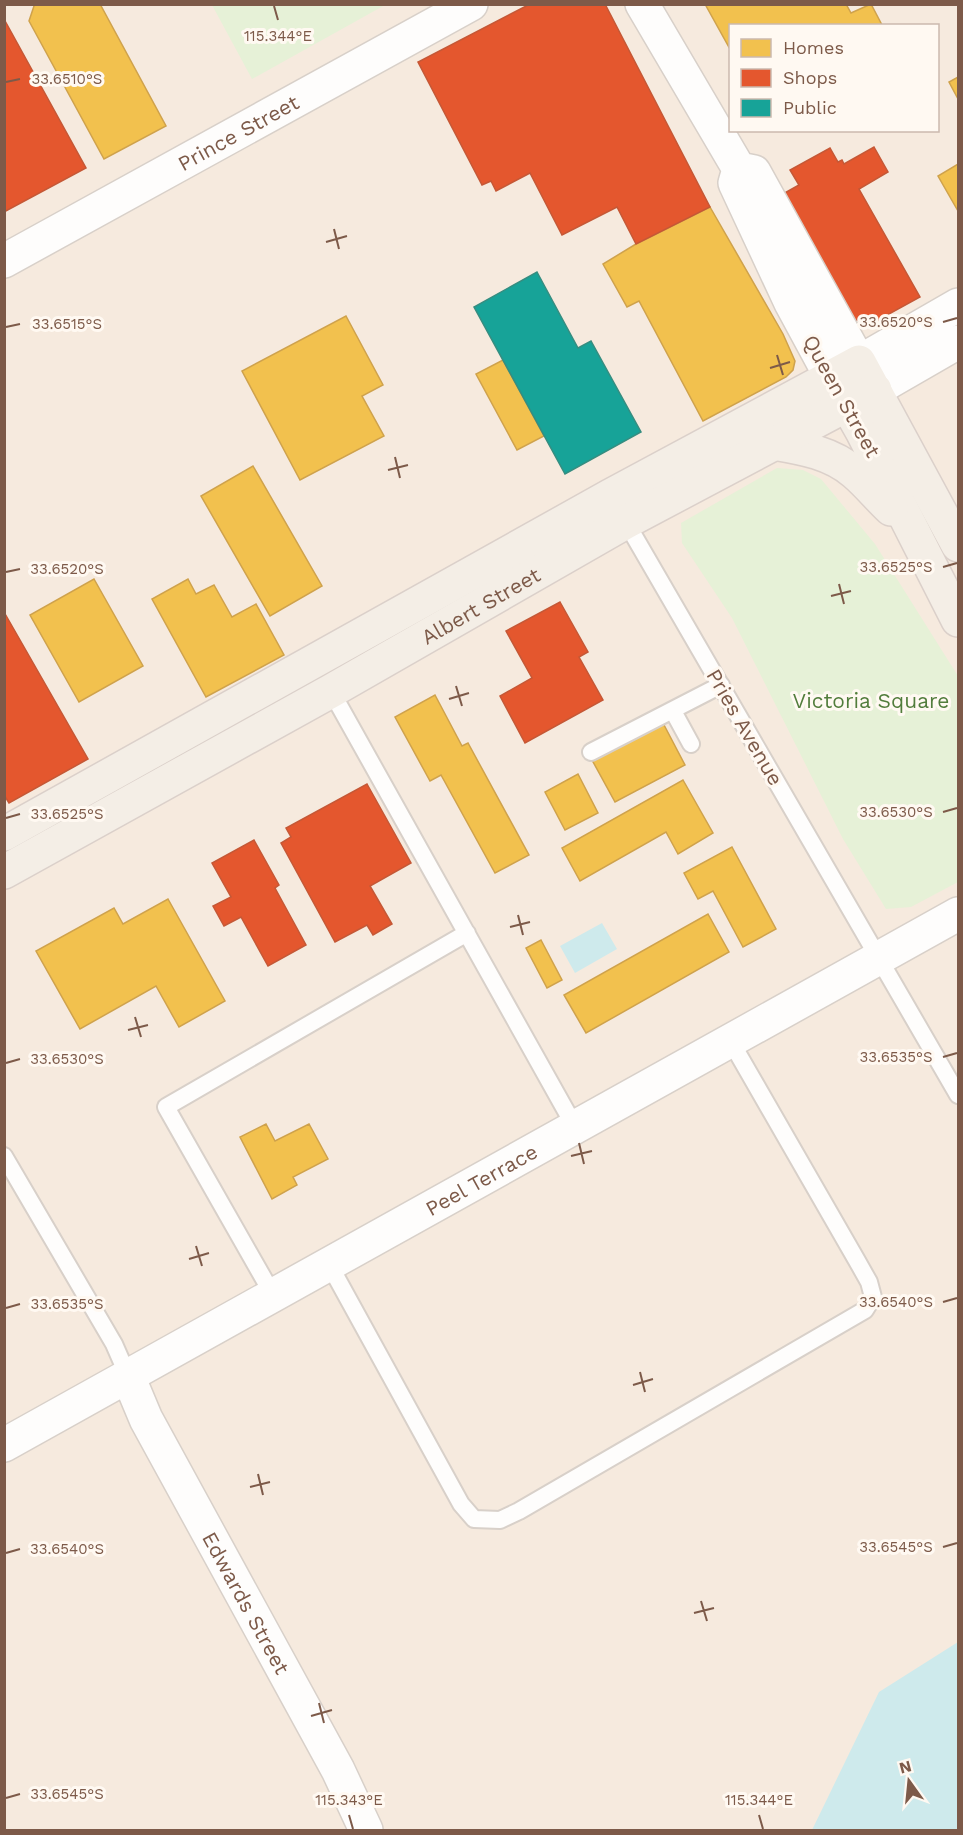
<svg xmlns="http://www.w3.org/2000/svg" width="963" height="1835" font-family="'Work Sans',sans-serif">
  <rect width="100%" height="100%" fill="#f9f4ee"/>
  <path fill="#f6eade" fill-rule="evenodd" d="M5,5H958V1830H5ZM730,26H938V130H730Z"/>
  <path fill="#e6f1d7" d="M212,5H385L252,79Z
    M777,468L803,470L821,479L875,544L958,676V882L911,907L886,909L843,839L732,618L682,543L681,523Z"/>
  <path fill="#ceeaec" d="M602,923L617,949L575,973L560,946Z
    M958,1642V1830H812L879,1692Z"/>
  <path fill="#f2c14e" stroke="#cfa24c" stroke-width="1.5" d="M37,4H100L166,126L104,159L29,21L34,6Z
    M705,4H846L851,13L871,4L882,25L730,26V49Z
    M958,77V99L949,82Z
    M958,164V211L938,176Z
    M710,207L783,334L795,361L793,370L786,377L703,421L639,301L627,307L603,264L636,244Z
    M346,316L383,385L362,396L384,436L300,480L242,371Z
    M503,360L544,436L517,450L476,374Z
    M253,466L322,586L270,616L201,496Z
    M94,579L143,666L79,702L30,615Z
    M188,579L196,594L214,585L232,617L256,604L284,655L206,697L152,599Z
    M435,695L462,746L468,743L529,855L495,873L441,775L430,781L395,717Z
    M663,723L685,765L615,802L592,760Z
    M578,774L598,813L565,830L545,792Z
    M683,780L713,833L678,854L666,832L580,881L562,848Z
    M732,847L776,929L743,947L713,891L698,899L684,873Z
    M168,899L225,1001L179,1027L156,986L80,1029L36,951L114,908L123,924Z
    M708,914L729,952L586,1033L564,995Z
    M541,940L562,980L547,988L526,948Z
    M266,1124L275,1141L309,1124L328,1159L293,1177L297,1185L272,1199L240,1137Z"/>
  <path fill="#e4572e" stroke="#c55836" stroke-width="1.5" d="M530,4H605L710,207L636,244L617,207L562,235L530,173L496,191L491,181L482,185L418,62Z
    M4,19L86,168L4,212Z
    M874,147L888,172L859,189L920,297L869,325L864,316L853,322L781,195L799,185L790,170L830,148L838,162L842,160L844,164Z
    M560,602L588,652L579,657L603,700L525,743L500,696L532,678L506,631Z
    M4,612L88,759L9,803L4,795Z
    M367,784L411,863L370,886L392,924L373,935L367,925L335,942L281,843L291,837L286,828Z
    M254,840L279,885L275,888L306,945L268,966L241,917L224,926L213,906L231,897L212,863Z"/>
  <path fill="#17a398" stroke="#368d80" stroke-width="1.5" d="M537,272L578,348L591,341L641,432L565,474L474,307Z"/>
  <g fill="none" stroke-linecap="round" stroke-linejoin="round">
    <g stroke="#d8d0c9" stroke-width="20">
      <path id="service" d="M623,517L958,1095
        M331,691L575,1127
        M673,711L691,744
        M591,752L721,685
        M4,1156L114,1344L128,1376
        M329,1264L461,1504L474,1519L500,1520L519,1511L865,1310L873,1297L869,1282L856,1259L730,1040
        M273,1295L166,1107L467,933"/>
    </g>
    <g stroke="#d8d0c9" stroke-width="36">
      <g id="minor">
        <path id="s1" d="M4,261L471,4"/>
        <path d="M859,362L958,305"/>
        <path d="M875,390L958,342"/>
        <path id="s2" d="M128,1376L146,1419L338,1770L366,1830"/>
        <path id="s3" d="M4,1445L958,914"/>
      </g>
    </g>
    <g stroke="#d8d0c9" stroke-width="36">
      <path id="tertiary" d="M642,4L739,169L735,183L791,303L831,377
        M739,169L754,172L859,362"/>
    </g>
    <g stroke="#dbd0ca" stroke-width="36">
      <g id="primary">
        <path d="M836,385L863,433L958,620"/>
        <path d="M773,443C803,448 832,453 855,473C868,484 879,498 891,509"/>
        <path d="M4,834L610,496L859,362L958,545"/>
        <path id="s4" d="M4,872L331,691L626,522L875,390"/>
      </g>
    </g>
    <use href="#service" stroke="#fefdfc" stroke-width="16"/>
    <use href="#minor" stroke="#fefdfc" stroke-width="33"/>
    <use href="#tertiary" stroke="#fefdfc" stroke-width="33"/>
    <use href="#primary" stroke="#f4eee6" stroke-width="33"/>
  </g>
  <path fill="none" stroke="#7d5a49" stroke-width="2" d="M274,6L278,20M6,82L20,79M334,229L339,249M326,242L347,236M943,322L957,318M6,327L20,324M777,355L783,375M770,368L790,362M395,457L400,478M388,470L408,465M943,567L957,563M6,572L20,569M839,584L844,604M831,596L851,591M456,686L462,706M449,699L469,693M943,812L957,808M6,818L20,814M518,915L523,935M510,927L530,922M135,1017L141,1037M128,1030L148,1025M943,1057L957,1053M6,1063L20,1059M579,1143L584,1164M571,1156L592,1151M196,1246L202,1266M189,1259L209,1253M943,1302L957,1298M6,1308L20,1304M640,1372L645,1392M633,1385L653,1379M258,1474L263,1495M250,1487L270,1482M943,1547L957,1543M6,1553L20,1549M701,1601L707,1621M694,1613L714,1608M319,1703L324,1723M311,1716L332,1710M6,1798L20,1794M349,1815L353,1829M759,1815L763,1829"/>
  <g text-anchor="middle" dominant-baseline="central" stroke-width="6" stroke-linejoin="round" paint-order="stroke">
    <g font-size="21" fill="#7d5a49" stroke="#fff9f2">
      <text stroke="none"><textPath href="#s1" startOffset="267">Prince Street</textPath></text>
      <text transform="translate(842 396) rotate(61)">Queen Street</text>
      <text stroke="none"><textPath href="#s4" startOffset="546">Albert Street</textPath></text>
      <text transform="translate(745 727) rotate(60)">Pries Avenue</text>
      <text stroke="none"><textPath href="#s3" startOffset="546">Peel Terrace</textPath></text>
      <text stroke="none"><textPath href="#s2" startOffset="256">Edwards Street</textPath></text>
    </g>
    <g font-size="21" fill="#527d3c" stroke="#fff9f2">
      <text x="871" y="700">Victoria Square</text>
    </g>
  </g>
  <g font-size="15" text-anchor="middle" fill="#7d5a49" stroke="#fff9f2" stroke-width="6" stroke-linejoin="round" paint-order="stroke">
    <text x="278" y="41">115.344°E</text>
    <text x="67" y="84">33.6510°S</text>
    <text x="896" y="327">33.6520°S</text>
    <text x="67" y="329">33.6515°S</text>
    <text x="896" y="572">33.6525°S</text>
    <text x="67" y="574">33.6520°S</text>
    <text x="896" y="817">33.6530°S</text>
    <text x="67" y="819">33.6525°S</text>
    <text x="896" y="1062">33.6535°S</text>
    <text x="67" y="1064">33.6530°S</text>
    <text x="896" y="1307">33.6540°S</text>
    <text x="67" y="1309">33.6535°S</text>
    <text x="896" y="1552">33.6545°S</text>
    <text x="67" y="1554">33.6540°S</text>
    <text x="67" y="1799">33.6545°S</text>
    <text x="349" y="1805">115.343°E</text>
    <text x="759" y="1805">115.344°E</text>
  </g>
  <rect width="963" height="1835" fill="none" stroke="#7d5a49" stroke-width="12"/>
  <rect x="729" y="24" width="210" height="108" fill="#fff9f2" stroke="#cbb9ae" stroke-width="1.5"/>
  <rect x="741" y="39" width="30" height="18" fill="#f2c14e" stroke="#cbb9ae" stroke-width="1.5"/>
  <text x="783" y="54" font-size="18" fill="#7d5a49">Homes</text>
  <rect x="741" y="69" width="30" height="18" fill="#e4572e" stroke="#cbb9ae" stroke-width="1.5"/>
  <text x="783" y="84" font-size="18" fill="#7d5a49">Shops</text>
  <rect x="741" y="99" width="30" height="18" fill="#17a398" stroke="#cbb9ae" stroke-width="1.5"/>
  <text x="783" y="114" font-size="18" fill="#7d5a49">Public</text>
  <g transform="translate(909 1781) rotate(345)" stroke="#fff9f2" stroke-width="4.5" paint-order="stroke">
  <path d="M0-4.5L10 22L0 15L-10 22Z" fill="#7d5a49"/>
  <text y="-9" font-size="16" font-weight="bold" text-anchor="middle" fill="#7d5a49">N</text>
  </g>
</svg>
